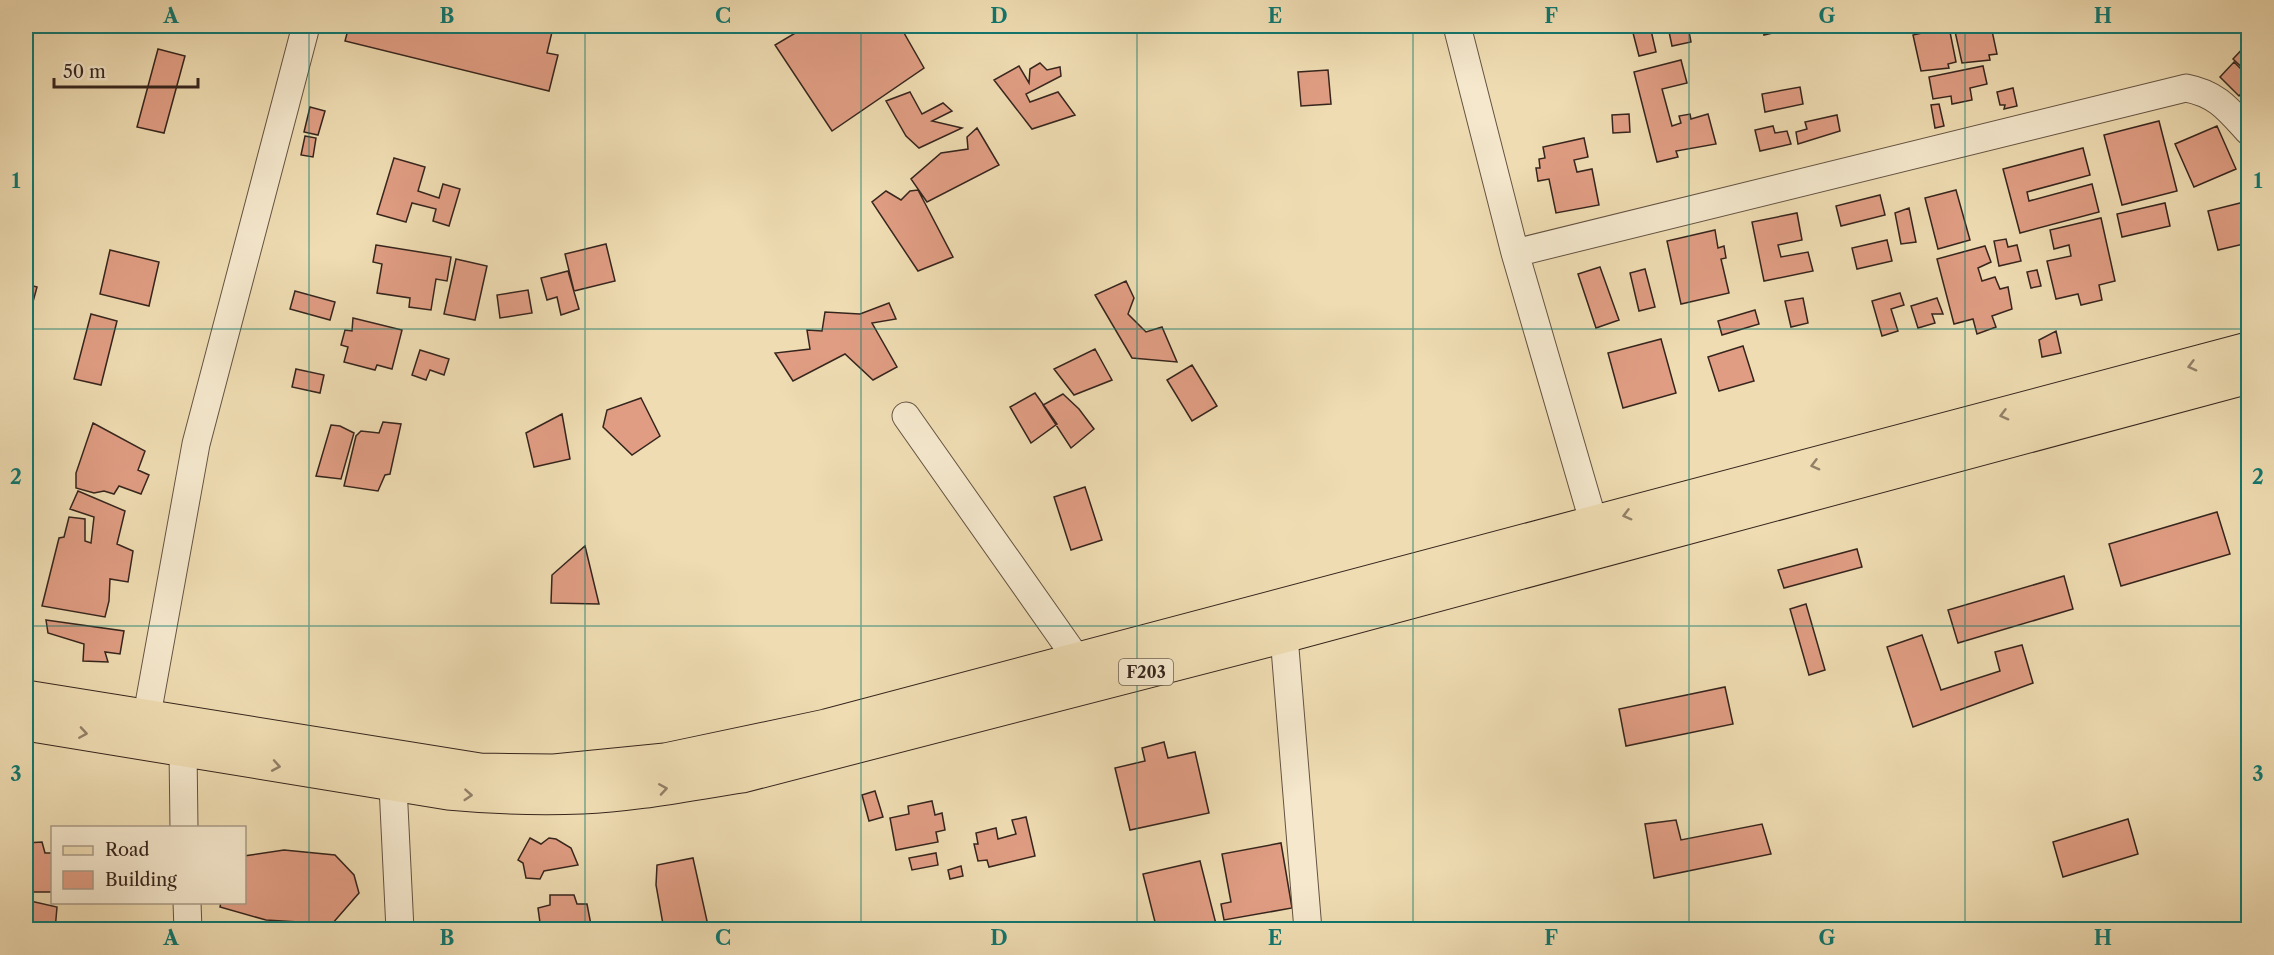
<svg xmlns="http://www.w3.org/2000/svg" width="2274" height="955" font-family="'Libre Caslon Text',serif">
  <rect width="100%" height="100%" fill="#efdcb2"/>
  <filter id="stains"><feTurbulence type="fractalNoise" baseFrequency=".00333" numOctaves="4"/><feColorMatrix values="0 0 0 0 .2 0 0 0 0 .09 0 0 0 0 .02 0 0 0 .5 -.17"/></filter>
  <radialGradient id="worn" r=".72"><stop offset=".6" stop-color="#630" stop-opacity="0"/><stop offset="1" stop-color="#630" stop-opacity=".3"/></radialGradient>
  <path fill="#e09d83" stroke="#36251d" stroke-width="1.5" d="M349,26H533L552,32L547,53L558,55L549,91L345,41Z
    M807,26H900L924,68L832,131L775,45Z
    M1650,26L1656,52L1639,56L1632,29Z
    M1688,26L1691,42L1672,46L1668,27Z
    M1689,26H1711L1691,32Z
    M1762,26H1801L1764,35Z
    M1961,26H1991L1997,54L1989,55L1990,60L1962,63L1954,27Z
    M1949,27L1956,62L1948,64L1949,68L1921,71L1913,35Z
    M2248,43V73L2233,59Z
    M158,49L185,56L164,133L137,127Z
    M1681,60L1687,83L1662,89L1672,126L1681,123L1679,116L1690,114L1691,119L1708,114L1716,144L1676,151L1678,157L1657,162L1634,72Z
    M2234,62L2248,76V86L2239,96L2220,77Z
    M1040,63L1047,70L1060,67L1061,76L1026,94L1030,102L1058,92L1075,115L1032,129L994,80L1019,66L1029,83L1030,69Z
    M1983,66L1987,84L1970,88L1972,100L1952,104L1951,96L1933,99L1929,77Z
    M1328,70L1331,104L1301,106L1298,72Z
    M1800,87L1803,104L1765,112L1762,94Z
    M2013,88L2017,106L2004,109L2005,105H2000L1997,92Z
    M910,92L922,114L943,103L952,111L932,121L962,128L919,148L906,136L886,101Z
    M1939,104L1944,126L1935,128L1931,105Z
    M310,107L325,111L318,135L304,132Z
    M1629,114L1630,132L1613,133L1612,115Z
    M1837,115L1840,131L1798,144L1796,132L1807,129L1805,122Z
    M2159,121L2177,191L2122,205L2104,135Z
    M1773,126L1775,133L1787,131L1791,144L1760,151L1755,130Z
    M2217,126L2236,169L2194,187L2175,144Z
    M977,128L999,165L927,202L911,179L941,153L968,149L967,137Z
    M305,136L316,138L313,157L301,155Z
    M1584,138L1588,157L1574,160L1577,172L1592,169L1599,205L1556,213L1549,179L1538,181L1536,168H1540L1539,159L1545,158L1543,147Z
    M2083,148L2090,175L2027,192L2029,201L2092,184L2099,212L2020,233L2003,169Z
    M394,158L425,167L418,191L439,198L443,184L460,189L449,226L433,221L436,209L412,203L406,222L377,214Z
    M918,190L953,257L918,271L872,202L886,191L901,200L910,191Z
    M1956,190L1970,240L1938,249L1925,198Z
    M1880,195L1885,215L1841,226L1836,206Z
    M2248,201V243L2218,250L2208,211Z
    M2165,203L2170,226L2122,237L2117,214Z
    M1909,208L1916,242L1901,244L1895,213Z
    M1797,213L1802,240L1778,245L1781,257L1808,252L1813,271L1764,281L1752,222Z
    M2101,218L2115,281L2099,285L2102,300L2081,305L2078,294L2056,299L2047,261L2071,256L2069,245L2054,249L2050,230Z
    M1715,230L1718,248L1724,246L1726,258L1721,259L1729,293L1681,304L1667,241Z
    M2006,239L2008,247L2017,245L2021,261L1999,266L1994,241Z
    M1887,240L1892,261L1857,269L1852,248Z
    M606,244L615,281L574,291L565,254Z
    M376,245L451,257L447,281L436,279L431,310L409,307L410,298L377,293L382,264L373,262Z
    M1985,246L1991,262L1978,268L1982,281L1995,277L2000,289L2008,287L2012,309L1992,316L1996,327L1977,334L1973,319L1954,324L1937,259Z
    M110,250L159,262L149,306L100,294Z
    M456,259L487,266L475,320L444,314Z
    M1600,267L1619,320L1596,328L1578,274Z
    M1645,269L1655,307L1639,311L1630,273Z
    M2037,270L2041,286L2031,288L2027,272Z
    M568,271L579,309L561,315L557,297L547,300L541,278Z
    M1126,281L1134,298L1128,314L1146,332L1162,327L1177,362L1132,358L1095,295Z
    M26,284L37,287L27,324H26Z
    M528,290L532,313L500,318L497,295Z
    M295,291L335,302L330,320L290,309Z
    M1900,293L1904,305L1891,309L1898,331L1882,336L1872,301Z
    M1803,298L1808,323L1791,327L1785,301Z
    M1937,298L1943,314H1932L1935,323L1918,328L1911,306Z
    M889,303L896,319L872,323L897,367L873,380L845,354L793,381L775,353L810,349L807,330L822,331L825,312L860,314Z
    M1755,310L1759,324L1722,335L1718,321Z
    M91,314L117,321L101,385L74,379Z
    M353,318L402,330L392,369L377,365L375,370L344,362L348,347L341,345L345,330L352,331Z
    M2056,331L2061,353L2042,357L2039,340Z
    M1661,339L1676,393L1623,408L1608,353Z
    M1743,346L1754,381L1719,391L1708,357Z
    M1095,349L1112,380L1074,395L1054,369Z
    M420,350L449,359L444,375L430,370L426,380L412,375Z
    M1192,365L1217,406L1192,421L1167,380Z
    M296,369L324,375L320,393L292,387Z
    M1035,393L1057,424L1031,443L1010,407Z
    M1063,394L1079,409L1094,429L1071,448L1043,405Z
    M641,398L660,436L632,455L603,427L607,410Z
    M562,414L570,459L534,467L526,433Z
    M383,422L401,424L390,474L385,475L378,491L344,486L356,436L361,431L379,433Z
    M93,423L145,451L138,470L149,475L141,494L119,486L114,494L104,491L94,493L76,488V473Z
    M331,425L340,426L354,433L341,479L316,476Z
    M1085,487L1102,540L1071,550L1054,497Z
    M78,491L125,511L117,544L133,551L128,582L110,579L109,601L105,617L42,606L59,538L64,537L69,517L85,519V541L91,543L94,517L70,509Z
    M2217,512L2230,554L2121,586L2109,544Z
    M585,546L599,604L551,603L552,575Z
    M1857,549L1862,567L1784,588L1778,570Z
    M2064,576L2073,609L1958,643L1948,610Z
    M1806,604L1825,670L1809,675L1790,609Z
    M46,620L124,631L120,654L105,652L108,662L83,661L84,644L48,633Z
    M1922,635L1941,690L2000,671L1995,652L2022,645L2033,683L1913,727L1887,647Z
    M1725,687L1733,724L1626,746L1619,709Z
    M1164,742L1168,758L1195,752L1209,813L1130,830L1115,768L1145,761L1142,748Z
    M875,791L883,817L869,821L862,795Z
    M932,801L935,815L942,813L945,830L936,832L938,842L896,850L890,818L909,814L908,806Z
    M1026,817L1035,856L989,867L987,860L978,861L974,844H978L976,833L996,828L998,839L1016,834L1012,820Z
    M2128,819L2138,854L2063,877L2053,842Z
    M1676,820L1681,840L1762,824L1771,854L1654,878L1645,824Z
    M530,838L541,844L549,838L556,839L571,848L578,865L544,871L540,879L526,878L523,863L518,860Z
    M42,842L45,853H52V892H26V843Z
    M1281,843L1292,908L1224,920L1221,904L1231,902L1222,854Z
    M284,850L335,855L354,875L359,893L332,924L266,920L220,907L221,902H244V856Z
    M936,853L938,865L912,870L909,858Z
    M693,858L709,930H664L656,885L657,865Z
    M1200,861L1216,924L1192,930H1157L1143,874Z
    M961,866L963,876L950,879L948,870Z
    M550,895H574L577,904H587L592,930H541L538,908L550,905Z
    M26,900L57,907L55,930H26Z"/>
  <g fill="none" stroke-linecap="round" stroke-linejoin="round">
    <g stroke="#645342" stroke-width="29">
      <path id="minor" d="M1457,26L1515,253L1594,524
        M1515,253L2186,88C2217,94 2228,109 2248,131
        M906,416L1077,659L1083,678
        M1284,636L1308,930
        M147,715L196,444L306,26
        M183,749L184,828
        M393,786L400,930
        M187,902L188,930"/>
    </g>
    <g stroke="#36251d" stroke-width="35">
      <path id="major" d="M26,697L480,770L554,771L665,760L826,726L2248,349
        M26,724L448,793C492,797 537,799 582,797C635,795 689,784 742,776L1284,636L2248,377"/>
    </g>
    <use href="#minor" stroke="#f5e8cd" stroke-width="27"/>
    <use href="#major" stroke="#efdcb2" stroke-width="33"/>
  </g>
  <defs><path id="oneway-chevron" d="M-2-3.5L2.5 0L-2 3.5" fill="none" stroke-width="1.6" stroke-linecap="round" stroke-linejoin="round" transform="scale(1.5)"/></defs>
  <g stroke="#928068">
    <use href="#oneway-chevron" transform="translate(2192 366) rotate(165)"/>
    <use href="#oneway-chevron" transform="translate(2004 415) rotate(165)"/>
    <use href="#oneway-chevron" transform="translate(1815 465) rotate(165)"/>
    <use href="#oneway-chevron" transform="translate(1627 515) rotate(165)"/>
    <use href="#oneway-chevron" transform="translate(83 733) rotate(9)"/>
    <use href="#oneway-chevron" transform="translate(276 766) rotate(10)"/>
    <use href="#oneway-chevron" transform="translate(663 789) rotate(-9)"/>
    <use href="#oneway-chevron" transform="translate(468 795) rotate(4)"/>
  </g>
  <path fill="none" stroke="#0f766e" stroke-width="1.5" stroke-opacity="0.55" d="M309,26V930M585,26V930M861,26V930M1137,26V930M1413,26V930M1689,26V930M1965,26V930M26,329H2248M26,626H2248"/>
  <g text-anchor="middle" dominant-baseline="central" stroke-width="5" stroke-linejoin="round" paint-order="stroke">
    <rect fill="#f5e8cd" stroke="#6f6052" stroke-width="1.5" x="1119" y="659" width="54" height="26" rx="4.5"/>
    <g font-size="16" font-weight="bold" fill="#36251d">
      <text x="1146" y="672">F203</text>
    </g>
  </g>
  <rect width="2274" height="955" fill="none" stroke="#efdcb2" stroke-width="66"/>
  <rect x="51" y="826" width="195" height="78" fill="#f5e8cd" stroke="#a99a87" stroke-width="1.5"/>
  <rect x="63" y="846" width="30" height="9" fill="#efdcb2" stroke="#a99a87" stroke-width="1.5"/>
  <text x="105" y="856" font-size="18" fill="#36251d">Road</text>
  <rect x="63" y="871" width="30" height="18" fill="#e09d83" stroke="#a99a87" stroke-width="1.5"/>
  <text x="105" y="886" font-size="18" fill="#36251d">Building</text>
  <path d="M54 78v9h144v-9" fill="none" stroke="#36251d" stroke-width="3"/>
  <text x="63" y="78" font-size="18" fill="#36251d" stroke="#f5e8cd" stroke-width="4.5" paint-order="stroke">50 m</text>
  <rect x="33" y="33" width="2208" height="889" fill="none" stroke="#0f766e" stroke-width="2"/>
  <g font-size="20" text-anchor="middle" font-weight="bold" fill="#0f766e">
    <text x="171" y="23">A</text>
    <text x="447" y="23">B</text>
    <text x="723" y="23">C</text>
    <text x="999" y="23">D</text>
    <text x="1275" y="23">E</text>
    <text x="1551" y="23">F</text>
    <text x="1827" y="23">G</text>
    <text x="2103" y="23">H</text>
    <text x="16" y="188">1</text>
    <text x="2258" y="188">1</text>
    <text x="16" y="484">2</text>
    <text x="2258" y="484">2</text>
    <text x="16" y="781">3</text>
    <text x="2258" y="781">3</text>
    <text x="171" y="945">A</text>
    <text x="447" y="945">B</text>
    <text x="723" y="945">C</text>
    <text x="999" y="945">D</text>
    <text x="1275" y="945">E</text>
    <text x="1551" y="945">F</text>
    <text x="1827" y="945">G</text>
    <text x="2103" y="945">H</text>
  </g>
  <rect width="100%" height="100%" filter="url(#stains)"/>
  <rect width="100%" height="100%" fill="url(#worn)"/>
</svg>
